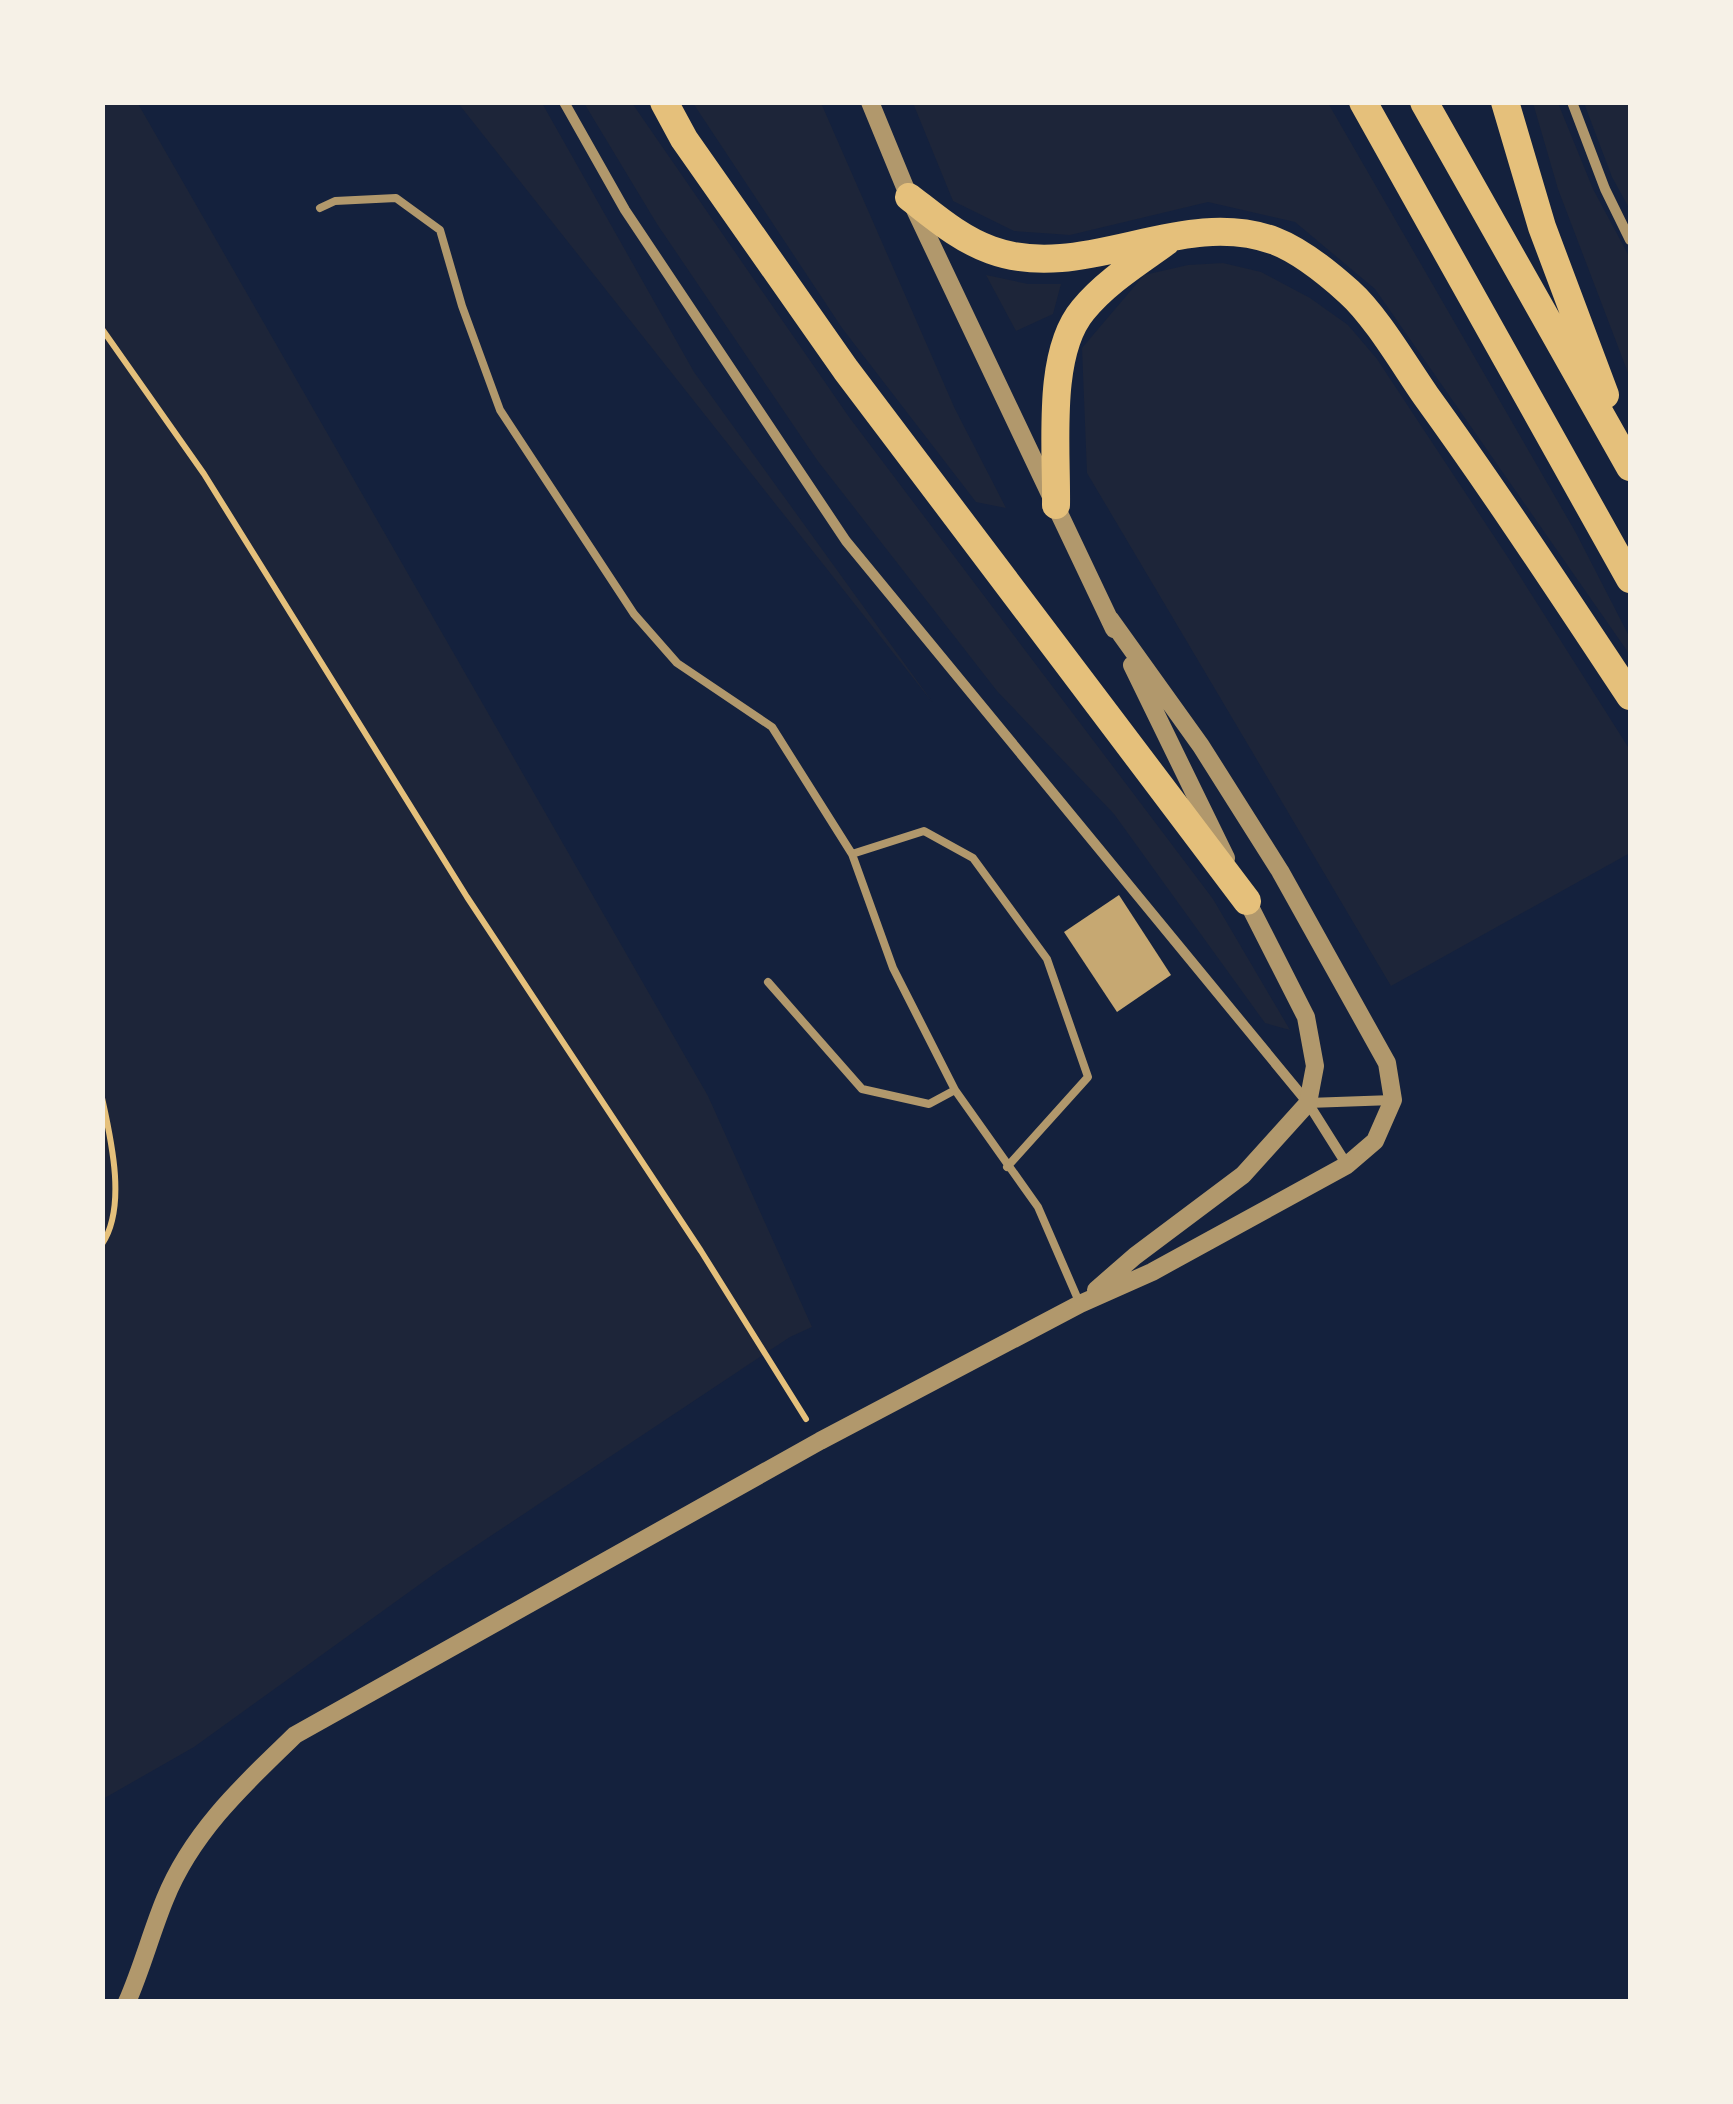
<svg xmlns="http://www.w3.org/2000/svg" width="1733" height="2104" font-family="'IBM Plex Sans',sans-serif">
  <rect width="100%" height="100%" fill="#14213d"/>
  <path fill="#1d2539" d="M137,102L708,1096L812,1327L790,1337L441,1569L194,1747L103,1799L102,103Z
    M458,103H542L694,372L933,703Z
    M584,103H632L849,417L1213,899L1290,1030L1265,1023L1114,814L997,691L817,460L657,224Z
    M693,103H821L955,409L1006,508L976,502L842,328Z
    M913,103H1328L1576,533L1630,638V655L1375,289L1295,222L1208,202L1070,235L1014,231L953,201Z
    M1533,103H1558L1593,189L1630,258V378L1558,189Z
    M1584,103H1630V210L1612,177Z
    M1223,263L1261,272L1310,298L1348,325L1377,359L1509,559L1630,750V853L1391,986L1087,473L1082,348L1144,275L1188,265Z
    M986,275L1028,284H1061L1053,314L1016,331Z"/>
  <path fill="#c6a872" d="M1119,895L1171,975L1117,1012L1064,932Z"/>
  <g fill="none" stroke-linecap="round" stroke-linejoin="round">
    <path stroke="#e5c07b" stroke-width="6" d="M102,329L204,474L467,897L701,1251L806,1419
      M102,1098C111,1139 127,1207 102,1244"/>
    <path stroke="#b1986c" stroke-width="8" d="M320,208L335,201L396,198L440,230L462,306L500,410L634,614L677,663L772,727L852,854L893,968L955,1090L1038,1207L1080,1304
      M852,854L924,831L973,858L1047,959L1088,1077L1007,1167
      M768,982L862,1089L929,1104L955,1090"/>
    <path stroke="#b1986c" stroke-width="10" d="M564,102L625,210L846,541L1308,1103L1347,1165
      M1572,102L1605,189L1630,240
      M1308,1103L1393,1100"/>
    <path stroke="#b1986c" stroke-width="18" d="M870,102L909,197L1114,629
      M1132,665L1226,858
      M1096,1290L1135,1256L1243,1175L1308,1103L1315,1066L1306,1017L1244,895
      M127,2002C142,1968 151,1933 165,1899C192,1832 244,1784 295,1735L820,1441L1080,1304L1152,1272L1347,1165L1375,1141L1393,1100L1387,1063L1280,871L1201,746L1110,619"/>
    <path stroke="#e5c07b" stroke-width="28" d="M664,102L684,139L846,370L1247,901
      M1363,102L1630,579
      M1424,102L1630,467
      M1505,102L1542,227L1605,395
      M909,197C935,217 960,239 991,250C1084,284 1181,206 1275,241C1301,251 1329,274 1349,292C1376,316 1405,366 1426,396C1497,494 1563,595 1630,696
      M1056,505C1057,449 1046,354 1083,310C1106,282 1137,263 1166,242"/>
  </g>
  <rect width="1733" height="2104" fill="none" stroke="#f6f1e7" stroke-width="210"/>
</svg>
